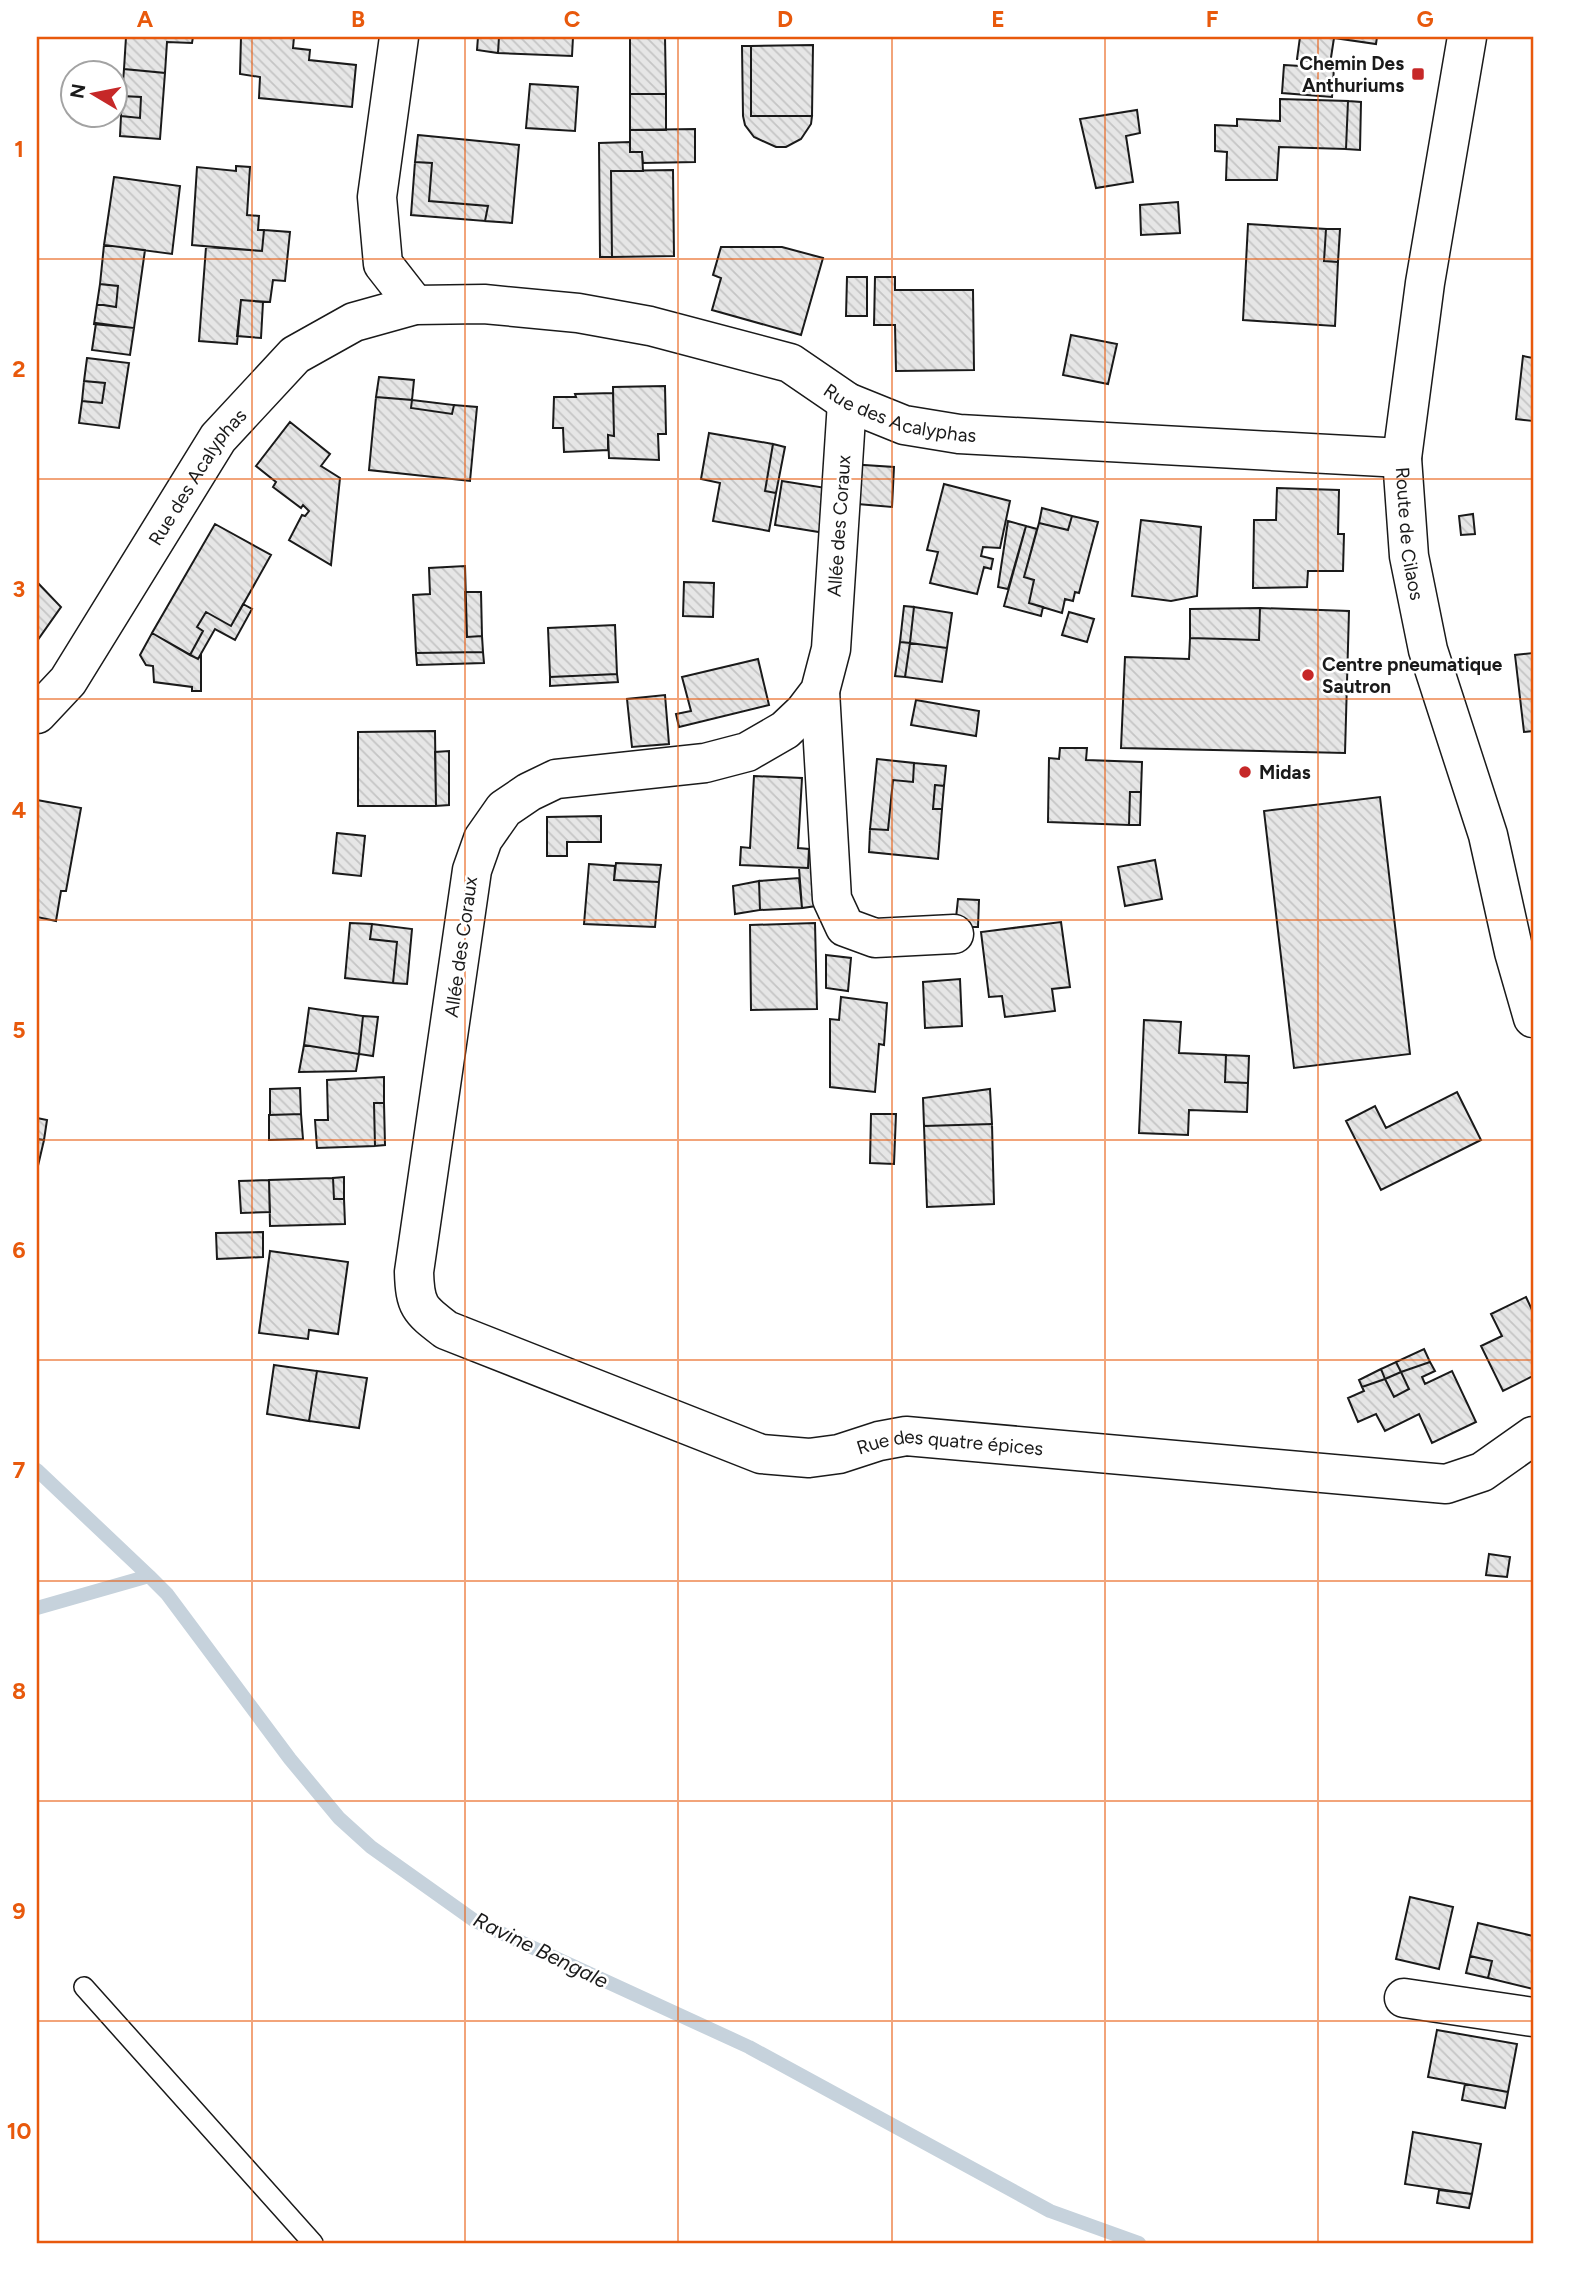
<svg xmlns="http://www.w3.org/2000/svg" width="1570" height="2280" font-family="Figtree,sans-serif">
  <defs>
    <pattern id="building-back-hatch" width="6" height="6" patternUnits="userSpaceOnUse" patternTransform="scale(1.75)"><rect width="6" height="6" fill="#e6e6e6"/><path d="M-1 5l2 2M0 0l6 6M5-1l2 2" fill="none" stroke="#c5c5c5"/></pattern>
  </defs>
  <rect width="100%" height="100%" fill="#fff"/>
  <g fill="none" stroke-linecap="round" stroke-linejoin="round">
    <path stroke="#c6d2dc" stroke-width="14" d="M37,1470L149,1576
      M37,1608L149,1576L167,1594L290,1759L339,1818L371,1847L475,1921L749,2047L1050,2211L1139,2243"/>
  </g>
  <path fill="url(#building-back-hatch)" stroke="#1a1a1a" stroke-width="2" d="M126,37H193L192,43L167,42L165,73L124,69Z
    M241,37H294L293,48L310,50L309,60L356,65L352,107L259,98L260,77L240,74Z
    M478,37H499L498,53L477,50Z
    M499,37H573L572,56L498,53Z
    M630,37H665L666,94H630Z
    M1300,37H1377L1376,44L1334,38L1330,64L1297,59Z
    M813,45L812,116H751V46Z
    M742,46H751V116H812L811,124L801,139L786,147H776L754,137L745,125L743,116Z
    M1284,65L1334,68L1332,97L1282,93Z
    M124,69L165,73L160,139L120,136L121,116L140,118L141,97L122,96Z
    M530,84L578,87L575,131L526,128Z
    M630,94H666V130H630Z
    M122,96L141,97L140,118L121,116Z
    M1280,99L1348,101L1346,149L1279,147L1277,180H1226L1227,152L1215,151V125L1237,126V119L1280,121Z
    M1348,101L1361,102L1360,150L1346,149Z
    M1137,110L1140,133L1126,136L1133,182L1096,188L1080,119Z
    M695,129V162L643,163L642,152H630V130Z
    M418,135L519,145L512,223L485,221L488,206L429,201L432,163L415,162Z
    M630,142V152H642L643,171H611L612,257H600L599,143Z
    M415,162L432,163L429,201L488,206L485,221L411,215Z
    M236,166L250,167L247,215L259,216L258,230H264L262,251L192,245L197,167L236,171Z
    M673,170L674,256L612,257L611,171Z
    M114,177L180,186L172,254L104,245Z
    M1178,202L1180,233L1141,235L1140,205Z
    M1248,224L1326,229L1324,261L1338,262L1335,326L1243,320Z
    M1326,229H1340L1338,262L1324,261Z
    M264,230L290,232L285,281L273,280L270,302L241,300L237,344L199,341L206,247L262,251Z
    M104,245L145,250L134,328L94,324L97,304L116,307L118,286L100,284Z
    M721,247H782L823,258L801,335L712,310L721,278L713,275Z
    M847,277H867V316H846Z
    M875,277H895V290H973L974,370L896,371L895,325H874Z
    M100,284L118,286L116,307L97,304Z
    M241,300L263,302L261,338L237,336Z
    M96,323L134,328L130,355L92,350Z
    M1071,335L1117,344L1108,384L1063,375Z
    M1523,356L1533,358V421L1516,419Z
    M87,358L129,363L119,428L79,423L82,401L102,403L105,383L84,381Z
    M379,377L414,380L412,400L376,397Z
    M84,381L105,383L102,403L82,401Z
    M665,386L666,434H658L659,460L609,458L608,435L614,436L613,387Z
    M613,393L614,436L608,435V450L564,452L563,428H553L554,397H576L575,394Z
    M376,397L412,400L411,408L452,414L454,405L477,407L470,481L369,470Z
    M412,400L454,405L452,414L411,408Z
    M290,422L330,454L321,466L340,478L331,565L289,540L302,515L305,516L309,511L303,505L301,508L273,487L276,482L256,466Z
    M709,433L773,444L765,491L776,493L769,531L713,521L720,483L701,479Z
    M773,444L785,447L776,493L765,491Z
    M849,464L894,467L892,507L846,503Z
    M782,481L826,488L825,533L775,525Z
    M944,484L1010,501L1000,548L983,547L981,556L993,559L991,569L984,567L977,594L930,583L938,552L927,550Z
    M1277,488L1339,490L1338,534H1344L1343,571H1308L1307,587L1253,588L1254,520H1276Z
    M1042,508L1072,516L1068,530L1039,523Z
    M1473,514L1475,534L1461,535L1459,516Z
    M1072,516L1098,522L1079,593L1075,592L1073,601L1065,599L1062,613L1029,603L1034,580L1024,577L1039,523L1068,530Z
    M1141,520L1201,527L1197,596L1171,601L1132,596Z
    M1008,521L1026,526L1008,589L998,587Z
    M215,524L271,555L231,626L206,612L197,627L203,631L190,655L152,633Z
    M1026,526L1037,529L1024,577L1034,580L1029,603L1043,607L1041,616L1004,606Z
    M465,566L467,637L482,636L483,652L416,653L413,595L430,594L429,568Z
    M37,582L61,607L37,641Z
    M684,582L714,583L713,617L683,616Z
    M465,592H481L482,636L467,637Z
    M243,604L252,609L235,640L215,629L198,659L190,655L203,631L197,627L206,612L231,626Z
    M904,606L914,607L910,643L900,642Z
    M914,607L952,613L947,648L910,643Z
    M1260,608L1259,640L1190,638V609Z
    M1260,608L1349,611L1345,753L1121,748L1125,657L1189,659L1190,638L1259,640Z
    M1069,612L1094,619L1087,642L1062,635Z
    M615,625L617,674L550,677L548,628Z
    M152,633L198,659L201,655V691H192V687L154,682L153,666L146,665L140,655Z
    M900,642L910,643L905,677L895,676Z
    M910,643L947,648L942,682L905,677Z
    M483,652L484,663L417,665L416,653Z
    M1533,653V731L1524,732L1515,655Z
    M758,659L769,705L679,727L676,714L691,711L682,677Z
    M617,674L618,682L550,686V677Z
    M665,695L669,744L632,747L627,699Z
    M916,700L979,711L976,736L911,725Z
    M435,731L436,806H358V732Z
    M1060,748H1087L1086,760L1142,762L1141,792H1130L1129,825L1048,822L1049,758L1059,759Z
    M449,751V805L436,806L435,752Z
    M877,759L914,763L913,782L893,780L888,830L870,829Z
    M914,763L946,766L944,786L935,785L933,809H942L938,859L869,852L870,829L888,830L893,780L913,782Z
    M754,776L802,778L798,848L809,849L808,868L740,865L741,847L750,848Z
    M935,785L944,786L942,809H933Z
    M1130,792H1141L1140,825H1129Z
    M1380,797L1410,1054L1294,1068L1264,811Z
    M37,800L81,808L66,891H61L56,921L37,917Z
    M601,816V842H567V856H547V817Z
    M337,833L365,836L361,876L333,873Z
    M809,849L821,850L824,905L802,908L799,868H808Z
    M1155,860L1162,899L1125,906L1118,867Z
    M616,863L661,865L659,882L614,880Z
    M589,864L615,866L614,880L659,882L655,927L584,924Z
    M799,878L802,908L760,910L759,881Z
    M759,881L760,910L735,914L733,886Z
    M958,899L979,900L978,927H955Z
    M1061,922L1070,987L1052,989L1055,1011L1005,1017L1002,996L989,997L981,932Z
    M350,923L372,924L370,939L397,942L393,983L345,978Z
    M815,923L817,1009L751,1010L750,925Z
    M372,924L412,929L407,984L393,983L397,942L370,939Z
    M826,955L851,958L848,991L826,988Z
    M960,979L962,1026L925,1028L923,982Z
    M841,997L887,1003L884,1045L879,1044L875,1092L830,1087V1019L839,1020Z
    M309,1008L363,1016L359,1054L304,1045Z
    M363,1016L378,1017L373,1056L359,1054Z
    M1144,1020L1181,1022L1179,1053L1226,1055L1225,1082L1248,1083L1247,1112L1189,1110L1188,1135L1139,1133Z
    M304,1045L359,1054L356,1071L299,1072Z
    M1226,1055L1249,1056L1248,1083L1225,1082Z
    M384,1077V1103H374L375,1146L317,1148L315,1120H328L327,1080Z
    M300,1088L301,1114L270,1115V1089Z
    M990,1089L992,1124L924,1126L923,1098Z
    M1457,1092L1481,1140L1381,1190L1346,1121L1375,1106L1386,1128Z
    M374,1103H384L385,1145L375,1146Z
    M301,1114L303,1139L269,1140V1115Z
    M871,1114H896L894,1164L870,1163Z
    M37,1118L47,1120L44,1140L37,1139Z
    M992,1124L994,1204L927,1207L924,1126Z
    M37,1139L44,1140L37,1170Z
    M344,1177V1199H334L333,1178Z
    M333,1178L334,1199H344L345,1224L270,1226L269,1180Z
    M269,1180L270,1212L241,1213L239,1181Z
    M263,1232V1257L217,1259L216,1233Z
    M270,1251L348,1262L338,1334L309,1330L308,1339L259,1333Z
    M1526,1297L1533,1312V1376L1503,1391L1481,1346L1502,1336L1491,1314Z
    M1424,1349L1430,1362L1401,1372L1396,1362Z
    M1396,1362L1401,1372L1385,1379L1381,1369Z
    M1430,1362L1435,1371L1422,1377L1425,1384L1452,1371L1476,1422L1432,1443L1419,1414L1385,1431L1376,1414L1358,1422L1348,1398L1364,1391L1362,1387L1385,1379L1394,1397L1409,1389L1401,1372Z
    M274,1365L317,1371L309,1421L267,1414Z
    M1381,1369L1385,1379L1362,1387L1359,1380Z
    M317,1371L367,1378L359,1428L309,1421Z
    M1401,1372L1409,1389L1394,1397L1385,1379Z
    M1489,1554L1510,1557L1507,1577L1486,1575Z
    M1410,1897L1453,1907L1439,1969L1396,1959Z
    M1478,1923L1533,1936V1989L1488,1978L1492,1961L1470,1956Z
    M1470,1956L1492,1961L1488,1978L1466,1973Z
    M1437,2030L1517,2044L1508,2092L1428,2077Z
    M1465,2084L1508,2092L1505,2108L1462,2100Z
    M1413,2132L1481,2144L1472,2194L1405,2184Z
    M1439,2190L1472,2194L1469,2208L1437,2203Z"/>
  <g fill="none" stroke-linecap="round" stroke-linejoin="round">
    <g stroke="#1a1a1a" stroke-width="22">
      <path id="lane" d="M84,1987L313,2243"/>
    </g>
    <g stroke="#1a1a1a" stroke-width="41">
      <g id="street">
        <path d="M399,37L377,197L383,264L415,305"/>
        <path id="s1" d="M847,402L831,649L820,691L804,712L785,730L747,752L705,763L556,779L529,792L504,809L483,839L472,870L414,1272C415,1307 420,1310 446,1330L761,1454L809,1458L839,1454L879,1441L906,1436L1446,1484L1482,1472L1533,1436"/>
        <path d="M820,691L832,899L845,927L875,938L954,934"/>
        <path id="s2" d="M37,714L68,681L218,438L295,355L354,322L415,305L484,304L578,313L650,326L790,363L847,402L904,425L959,434L1402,458"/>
        <path d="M1404,1998L1533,2017"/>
      </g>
    </g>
    <g stroke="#1a1a1a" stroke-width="41">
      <g id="secondary">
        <path id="s3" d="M1467,37L1425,283L1402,458L1409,556L1428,650L1488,835L1514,952L1533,1018"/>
      </g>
    </g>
    <use href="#lane" stroke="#fff" stroke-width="19"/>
    <use href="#street" stroke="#fff" stroke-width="38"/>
    <use href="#secondary" stroke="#fff" stroke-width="38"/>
  </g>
  <path fill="none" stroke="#e8590c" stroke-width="2" stroke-opacity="0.55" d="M252,37V2243M465,37V2243M678,37V2243M892,37V2243M1105,37V2243M1318,37V2243M37,259H1533M37,479H1533M37,699H1533M37,920H1533M37,1140H1533M37,1360H1533M37,1581H1533M37,1801H1533M37,2021H1533"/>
  <g fill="#c62828" stroke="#fff" stroke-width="2.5">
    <rect x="1411" y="67" width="14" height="14" rx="3.5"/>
    <circle cx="1308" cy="675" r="7"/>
    <circle cx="1245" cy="772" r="7"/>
  </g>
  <g text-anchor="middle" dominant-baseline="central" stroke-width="5" stroke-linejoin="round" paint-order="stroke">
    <g font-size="19" font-weight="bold" fill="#1a1a1a" stroke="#fff" text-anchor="start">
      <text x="1404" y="63" text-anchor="end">Chemin Des<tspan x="1404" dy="22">Anthuriums</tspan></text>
      <text x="1322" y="664">Centre pneumatique<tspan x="1322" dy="22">Sautron</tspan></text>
      <text x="1259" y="772">Midas</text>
    </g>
    <g font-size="19" fill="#1a1a1a" stroke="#fff">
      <text stroke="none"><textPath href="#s2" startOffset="1080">Rue des Acalyphas</textPath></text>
      <text stroke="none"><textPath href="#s2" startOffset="287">Rue des Acalyphas</textPath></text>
      <text transform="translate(839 526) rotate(-86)">Allée des Coraux</text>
      <text stroke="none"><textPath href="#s3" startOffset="502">Route de Cilaos</textPath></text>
      <text transform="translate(461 947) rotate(-82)">Allée des Coraux</text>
      <text stroke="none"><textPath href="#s1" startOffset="1717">Rue des quatre épices</textPath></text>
    </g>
    <g font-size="21" font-style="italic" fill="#1a1a1a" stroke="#fff">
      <text transform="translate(541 1950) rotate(26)">Ravine Bengale</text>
    </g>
  </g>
  <rect width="1570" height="2280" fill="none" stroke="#ffffff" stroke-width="77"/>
  <g transform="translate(94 94) rotate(280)"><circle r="33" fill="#ffffff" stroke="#a3a3a3" stroke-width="2"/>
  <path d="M0-5L12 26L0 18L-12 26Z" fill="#c62828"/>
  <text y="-10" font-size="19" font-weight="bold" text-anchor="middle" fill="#1a1a1a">N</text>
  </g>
  <rect x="38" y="38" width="1494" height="2204" fill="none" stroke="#e8590c" stroke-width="2.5"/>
  <g font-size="23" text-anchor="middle" font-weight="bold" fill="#e8590c">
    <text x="145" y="27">A</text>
    <text x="358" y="27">B</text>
    <text x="572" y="27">C</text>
    <text x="785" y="27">D</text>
    <text x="998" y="27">E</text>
    <text x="1212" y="27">F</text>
    <text x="1425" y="27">G</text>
    <text x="19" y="157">1</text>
    <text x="19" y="377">2</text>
    <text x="19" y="597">3</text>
    <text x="19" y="818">4</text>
    <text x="19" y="1038">5</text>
    <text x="19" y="1258">6</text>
    <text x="19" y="1478">7</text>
    <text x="19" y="1699">8</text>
    <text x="19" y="1919">9</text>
    <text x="19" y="2139">10</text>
  </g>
</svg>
